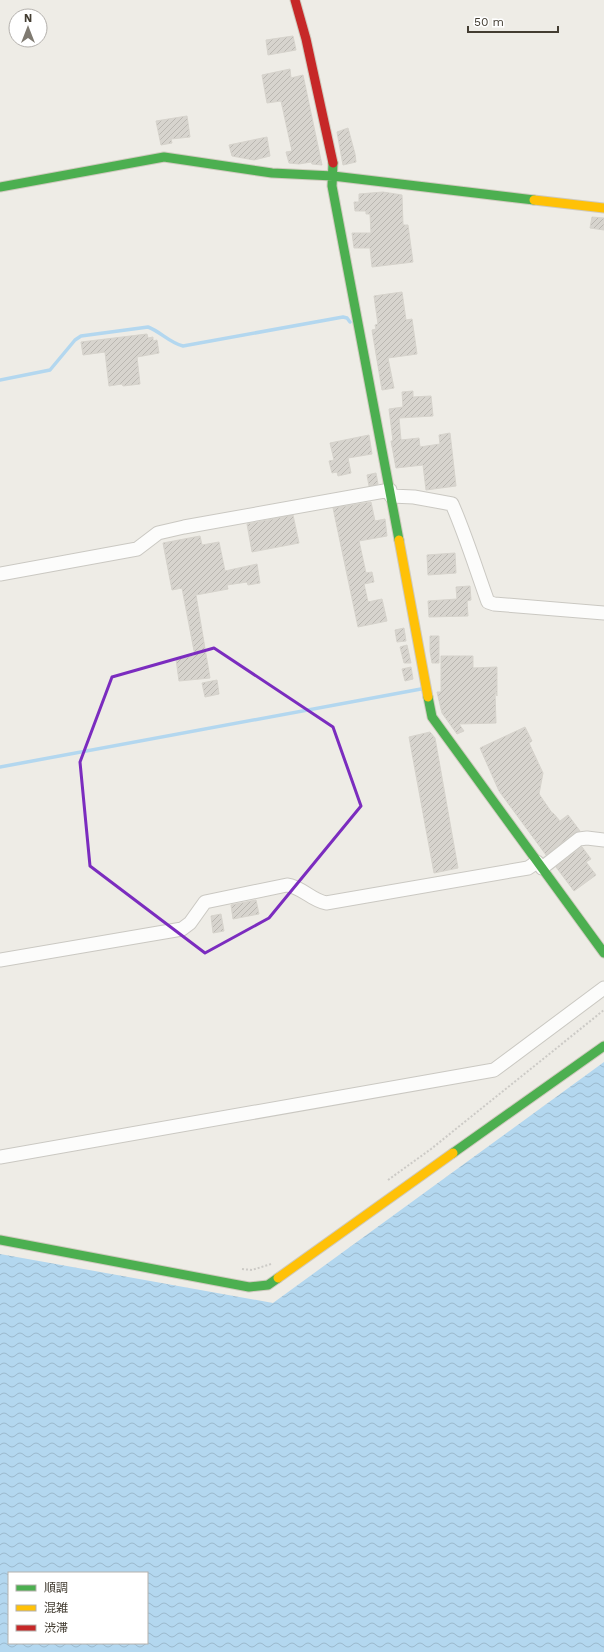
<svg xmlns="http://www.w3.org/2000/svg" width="604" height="1652" font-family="'Work Sans','Noto Sans JP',sans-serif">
  <defs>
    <pattern id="water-waves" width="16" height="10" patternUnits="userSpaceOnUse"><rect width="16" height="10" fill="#b3d7ef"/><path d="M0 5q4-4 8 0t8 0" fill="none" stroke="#9bb9cd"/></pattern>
    <pattern id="building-hatch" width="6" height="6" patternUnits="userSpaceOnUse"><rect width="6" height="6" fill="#d7d4ce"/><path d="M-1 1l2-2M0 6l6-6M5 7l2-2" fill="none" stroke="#bab7b1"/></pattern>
  </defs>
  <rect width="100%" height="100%" fill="#eeece6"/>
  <path fill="url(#water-waves)" fill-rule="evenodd" d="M604,1062V1652H0V1254L273,1303ZM9,1573H147V1643H9Z"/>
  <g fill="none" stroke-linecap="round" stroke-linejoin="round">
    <path stroke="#b3d7ef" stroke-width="3.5" d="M0,380L50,370L75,340L81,336L148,327C161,332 170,343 183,346L343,317L347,318L350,322
      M0,767L421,689"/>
  </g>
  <path fill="url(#building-hatch)" stroke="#d6d3cc" d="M293,36L296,50L268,55L266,40Z
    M290,69L291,78L303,75L322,165L312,164L311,162L299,164L289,163L286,152L292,151L281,101L267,103L262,75Z
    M187,116L190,137L171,139L172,143L161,145L156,121Z
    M348,128L355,154L356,162L343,165L337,132Z
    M267,137L270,156L254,160L232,156L229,145Z
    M383,192L402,195L403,225H408L413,262L372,267L370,248H354L352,233H371L370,214H366V211H355L354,202H359V194Z
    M592,217L604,218V230L590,228Z
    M402,292L406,320L412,319L417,354L388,358L394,388L382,390L372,330L376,329L375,325L378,324L374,296Z
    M147,334L148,338L153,337V341L157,340L159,353L137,357L140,384L123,386L122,384L109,386L105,352L83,355L81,342Z
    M413,391V397L431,396L433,416L399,418L401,440L419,438L420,447L440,444L439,435L450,433L456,486L426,490L423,465L396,468L391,441H393L389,409L403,407L402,392Z
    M369,435L372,454L348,458L351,473L338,476L337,472L332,473L329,461L334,460L330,443Z
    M376,473L378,484L369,486L367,475Z
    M371,502L375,521L385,519L387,536L359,541L366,573L372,572L374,582L364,584L368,602L382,599L387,621L358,627L333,508Z
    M293,515L299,543L252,552L247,524Z
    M200,536L202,545L219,542L225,571L257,564L260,583L248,585L247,582L227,585L228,589L196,595L210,678L179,681L176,659L195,656L182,588L172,590L163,543Z
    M455,553L456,573L428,575L427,555Z
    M470,586L471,600L467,601L468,616L429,617L428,601L457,599L456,587Z
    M404,628L406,641L397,642L395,630Z
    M430,636H439V663H432L430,651Z
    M407,645L411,663H404L400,647Z
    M441,656H473V668L497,667V696L495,692L496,723L459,724L464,731L457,734L442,713L437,692H441Z
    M411,667L413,679L405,681L402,669Z
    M217,680L219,694L205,697L202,683Z
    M525,727L532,741L529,743L543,773L539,794L552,813H553L560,821L568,815L580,831L574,833L546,855L499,791L480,748Z
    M430,732L435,738L458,868L434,873L409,737Z
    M582,847L591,859L586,862L596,875L574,891L556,867Z
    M256,900L259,914L233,919L231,905Z
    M221,914L224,931L213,933L211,916Z"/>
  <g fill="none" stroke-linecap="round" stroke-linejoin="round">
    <g stroke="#cac8c2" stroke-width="15">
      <path id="street" d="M391,496L414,497L452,504C466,536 476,569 488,602L494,604L604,613
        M0,574L137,549L158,533L184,527L390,490
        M542,868L579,839L587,838L604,840
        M0,960L182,929L190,923L205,902L287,885C302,887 311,900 326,903L528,868L537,862
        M0,1157L494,1070L604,988"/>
    </g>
    <g stroke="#cfcabe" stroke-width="11">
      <path id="fast" d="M333,163L332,186L399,540
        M0,187L164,157L272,173L333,176L534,200
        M428,697L432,717L604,953
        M453,1153L604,1046
        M0,1240L249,1287L268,1285L278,1278"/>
    </g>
    <g stroke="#cfcabe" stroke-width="11">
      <path id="slow" d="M534,200L604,208
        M399,540L428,697
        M278,1278L453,1153"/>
    </g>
    <g stroke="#cfcabe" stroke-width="11">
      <path id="jam" d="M295,0L306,39L333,163"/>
    </g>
    <path stroke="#cccac6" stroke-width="2" stroke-dasharray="2 2" stroke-linecap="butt" d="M388,1180L431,1149L604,1010
      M242,1269L252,1270L271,1264"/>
    <use href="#street" stroke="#fcfcfb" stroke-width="13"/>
    <use href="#fast" stroke="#4caf50" stroke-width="9"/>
    <use href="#slow" stroke="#ffc107" stroke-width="9"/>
    <use href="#jam" stroke="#c62828" stroke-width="9"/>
  </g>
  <path fill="none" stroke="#7b2cbf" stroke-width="3" stroke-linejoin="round" d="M214,648L333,727L361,806L269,918L205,953L90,866L80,762L112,677Z"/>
  <rect x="8" y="1572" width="140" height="72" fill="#ffffff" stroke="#b4b1ad"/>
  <rect x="16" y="1585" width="20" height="6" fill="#4caf50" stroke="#b4b1ad"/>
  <text x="44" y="1592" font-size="12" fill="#433d32">順調</text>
  <rect x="16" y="1605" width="20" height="6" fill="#ffc107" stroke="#b4b1ad"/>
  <text x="44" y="1612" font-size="12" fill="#433d32">混雑</text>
  <rect x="16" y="1625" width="20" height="6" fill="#c62828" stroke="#b4b1ad"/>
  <text x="44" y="1632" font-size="12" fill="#433d32">渋滞</text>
  <g transform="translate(28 28)"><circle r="19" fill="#ffffff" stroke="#b4b1ad"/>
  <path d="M0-3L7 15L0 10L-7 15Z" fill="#7f7a71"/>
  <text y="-6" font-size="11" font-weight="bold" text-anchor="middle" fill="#433d32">N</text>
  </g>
  <path d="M468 26v6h90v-6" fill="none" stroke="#433d32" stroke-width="2"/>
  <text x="474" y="26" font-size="12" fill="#433d32" stroke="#ffffff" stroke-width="3" paint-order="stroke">50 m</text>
</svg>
